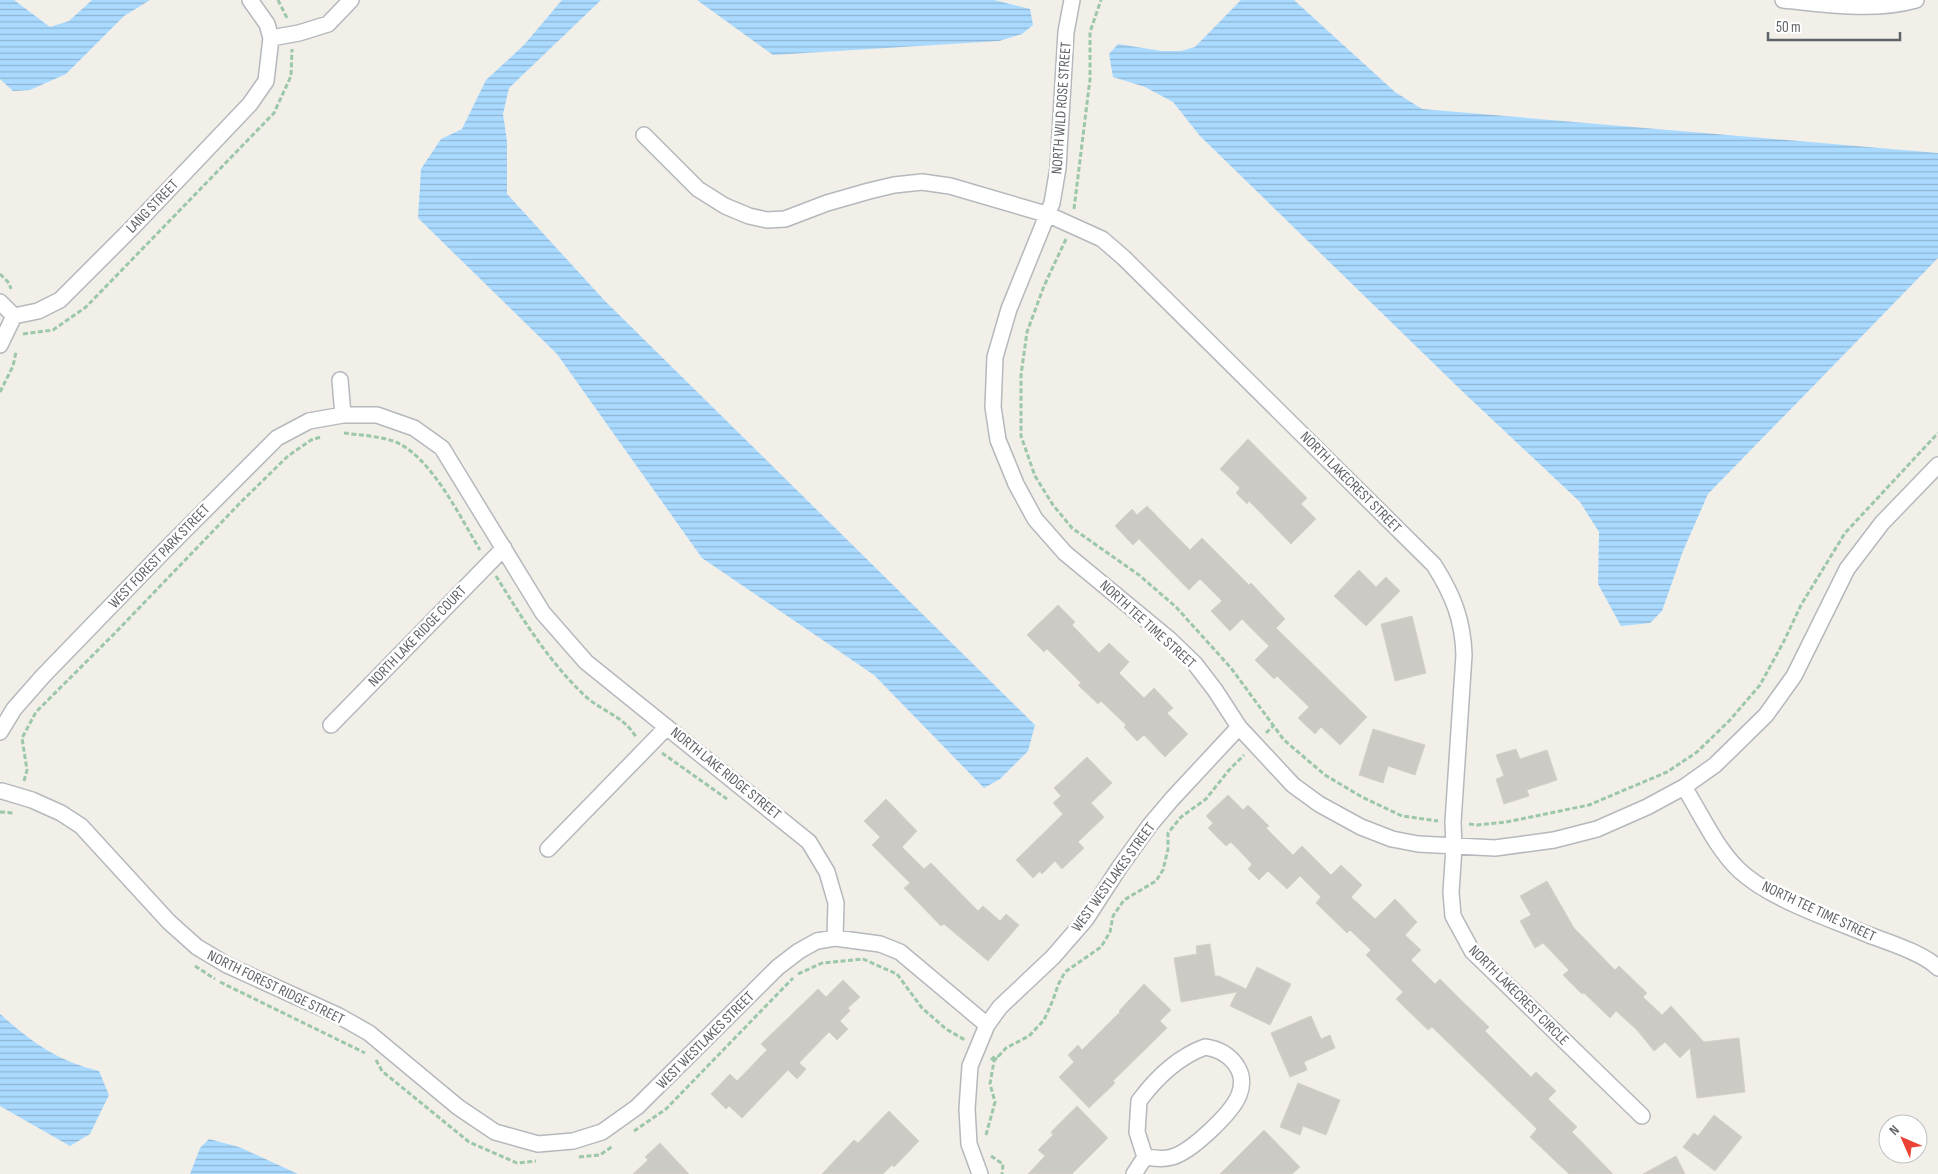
<svg xmlns="http://www.w3.org/2000/svg" width="1938" height="1174" font-family="'Sofia Sans Condensed',sans-serif">
<style>
.water{fill:url(#water-rules)}
.building{fill:#cccac5;stroke:#d6d1c6}
.lines{fill:none;stroke-linecap:round;stroke-linejoin:round}
.minor-casing{stroke:#b5b8bc;stroke-width:18}
.path{stroke:#9cc7a9;stroke-width:3;stroke-dasharray:5 2.5;stroke-linecap:butt}
.minor{stroke:#fff;stroke-width:15}
.labels{text-anchor:middle;stroke-width:5;stroke-linejoin:round;paint-order:stroke}
.street-label{font-size:15px;fill:#5f6368;stroke:#fff}
</style>
<defs>
<pattern id="water-rules" width="6" height="5" patternUnits="userSpaceOnUse" patternTransform="scale(1.25)"><rect width="6" height="5" fill="#aadaff"/><path d="M0 2.5h6" fill="none" stroke="#8eb4d2"/></pattern>
</defs>
<rect width="100%" height="100%" fill="#f1efe8"/>
<path class="water" d="M0,0H14L50,27L69,21L92,0H150L124,16L66,74L30,90L13,91L0,79Z
M562,0H601L509,88L503,114L507,141V194L605,301L1035,725L1028,751L1000,779L984,788L874,675L702,558L557,354L418,218L421,169L441,139L462,129L486,80L524,45Z
M697,0H994L1030,9L1033,25L1022,34L999,41L773,55Z
M1241,0H1294L1395,92L1422,109L1938,153V258L1708,494L1683,551L1662,611L1650,623L1621,626L1598,584L1599,532L1580,502L1462,391L1200,136L1173,102L1145,87L1113,77L1109,54L1118,44L1162,51H1181L1195,47Z
M0,1014C32,1042 57,1061 99,1071L109,1095L90,1134L70,1146L0,1106Z
M209,1139L239,1147L298,1174H190L200,1148Z"/>
<path class="building" d="M1248,439L1307,498L1301,504L1316,519L1291,544L1249,501L1247,504L1236,493L1240,488L1220,469Z
M1147,506L1190,550L1202,538L1249,585L1251,583L1285,619L1276,628L1367,717L1340,745L1321,727L1315,734L1298,718L1309,707L1277,676L1274,679L1255,660L1269,646L1242,619L1230,631L1211,611L1222,601L1200,579L1189,590L1139,539L1133,545L1115,526L1132,509L1137,515Z
M1359,570L1376,587L1386,577L1400,591L1366,626L1334,596Z
M1058,605L1075,622L1072,625L1099,653L1109,643L1129,662L1119,673L1144,698L1154,688L1173,708L1167,713L1188,734L1165,757L1144,735L1137,741L1124,727L1126,725L1101,701L1098,704L1078,685L1081,683L1047,649L1044,652L1027,635Z
M1412,616L1426,673L1395,681L1381,624Z
M1373,729L1425,745L1415,775L1388,766L1383,783L1359,775Z
M1516,749L1520,759L1547,750L1557,780L1527,790L1529,796L1504,804L1496,779L1504,776L1496,755Z
M1087,757L1112,783L1091,803L1104,817L1078,842L1084,848L1062,869L1055,861L1042,874L1040,871L1033,878L1016,860L1063,814L1053,803L1061,796L1054,788Z
M1228,795L1243,810L1248,805L1269,826L1266,828L1293,855L1302,846L1331,875L1341,865L1362,885L1351,897L1375,919L1395,899L1417,922L1405,935L1421,950L1411,960L1435,984L1440,979L1459,998L1489,1027L1485,1031L1531,1077L1536,1072L1556,1091L1548,1099L1577,1127L1572,1132L1613,1174H1569L1530,1137L1537,1129L1432,1027L1428,1030L1396,999L1403,992L1366,955L1371,950L1350,930L1347,933L1316,903L1321,897L1300,876L1287,889L1268,871L1259,880L1248,869L1252,864L1231,842L1226,846L1208,828L1213,823L1206,816Z
M886,799L917,831L902,847L924,869L931,863L978,911L983,906L1000,921L1006,914L1019,925L988,961L944,924L941,926L904,888L910,883L872,845L880,837L864,821Z
M1547,881L1574,928L1615,970L1619,966L1647,993L1643,997L1662,1015L1671,1006L1704,1042L1739,1038L1745,1092L1697,1098L1690,1048L1680,1058L1665,1042L1654,1051L1637,1030L1616,1011L1610,1018L1584,993L1582,994L1563,975L1569,970L1543,943L1535,948L1520,921L1531,915L1520,896Z
M1210,944L1215,976H1219L1246,989L1257,967L1291,984L1270,1025L1230,1006L1237,992L1181,1002L1174,958L1197,954L1196,946Z
M843,980L860,997L848,1008L850,1011L840,1021L848,1029L837,1040L829,1032L799,1063L806,1069L797,1079L788,1070L742,1118L729,1106L726,1109L711,1094L730,1074L737,1081L767,1050L761,1044L818,989L826,997Z
M1144,984L1171,1010L1160,1021L1167,1028L1113,1081L1115,1083L1089,1108L1059,1077L1074,1062L1068,1055L1078,1045L1082,1050L1120,1012L1119,1011Z
M1311,1016L1321,1039L1330,1035L1335,1048L1304,1062L1307,1070L1290,1077L1271,1033Z
M1298,1083L1340,1100L1326,1135L1303,1126L1300,1135L1280,1127Z
M1077,1106L1108,1138L1072,1174H1028L1045,1156L1038,1150L1053,1135L1051,1132Z
M889,1111L919,1141L894,1167L892,1165L883,1174H822L854,1140L858,1143Z
M1714,1115L1742,1137L1715,1171L1683,1147L1694,1133L1698,1136Z
M1264,1130L1300,1167L1292,1174H1220Z
M660,1143L689,1174H633L648,1160L645,1157Z
M1676,1156L1685,1174H1643Z"/>
<g class="lines">
<defs>
<path id="minor" d="M1072,0L1066,32L1058,168L1052,203L1009,309L995,357L993,407L998,440L1016,484L1035,519L1065,553L1169,639L1195,664L1215,690L1239,727L1293,785L1319,804L1361,827L1392,839L1418,844L1495,848L1554,840L1597,829L1647,807L1684,787L1715,765L1766,715L1794,676L1847,569L1882,523L1938,465
M1783,0C1827,4 1872,12 1916,0
M271,38L299,33L328,24L351,0
M644,135L698,189L725,206L749,216L767,220L785,219L827,203L869,191L894,185L922,182L950,186L1049,215L1102,239L1124,258L1434,565C1453,595 1463,620 1464,655L1453,822L1454,847L1451,892L1453,916L1472,951L1642,1116
M0,302L14,316
M0,345L14,316L38,311L60,300L132,228L250,104L266,81L271,38L267,24L250,0
M340,380L343,415
M331,725L504,548
M0,732L14,709L43,676L165,550L277,438L309,421L343,415H377L414,428L442,448L543,613L586,662L809,842L827,872L836,903L835,938
M1684,787C1701,814 1716,848 1739,870C1771,900 1829,918 1869,935C1888,942 1925,954 1938,968
M2,791L32,800L61,813L81,826L169,922L197,947L227,965L339,1016L369,1033L458,1107L495,1132L538,1144L573,1141L602,1132L637,1107L778,967L799,951L817,941L835,938L880,944L900,952L987,1025
M548,849L667,727
M1205,1047C1228,1050 1249,1070 1239,1095C1232,1113 1191,1152 1172,1157C1163,1160 1154,1158 1145,1157L1137,1132L1139,1101C1156,1078 1178,1057 1205,1047Z
M980,1174L969,1144L967,1109L970,1066L987,1025L1000,1007L1053,957L1086,919L1119,868L1150,825L1172,799L1239,727
M1134,1174L1145,1157"/>
</defs>
<use href="#minor" class="minor-casing"/>
<path class="path" d="M278,0L288,20
M1074,209L1090,79V32L1101,0
M1066,239L1044,286L1027,332L1021,375V436L1035,476L1053,505L1072,528L1139,575L1176,607L1231,668L1284,740L1325,775L1362,797L1402,816L1438,821
M0,274L9,283L11,289
M23,334L53,330L86,307L274,113L291,76L292,49
M0,392L13,366L16,352
M344,433C359,435 378,436 393,441C430,454 460,517 480,550
M496,576C522,618 547,659 583,694C600,711 623,715 636,737
M1266,733L1274,725
M662,753L727,799
M24,781L27,770L22,738L36,712L114,634L241,502L288,456L311,440L321,437
M0,812L14,813
M1469,824L1477,825L1506,822L1589,805L1667,772L1697,752L1730,720L1760,685L1784,641L1801,605L1845,533L1938,433
M195,966L215,979
M798,974L822,963L863,959L897,974L922,1008L946,1029L965,1040
M220,982L365,1053
M376,1060L382,1071L469,1142L517,1163L536,1161
M991,1060L995,1056L998,1057
M634,1131L666,1109L793,978
M986,1135L995,1102L990,1084L994,1061L1006,1048L1029,1036L1044,1020L1053,1000L1058,985L1065,972L1101,947L1110,932L1113,916L1124,900L1156,881L1163,870L1168,849V833L1181,817L1206,799L1229,770L1244,755
M991,1156L1003,1164L1002,1174
M579,1157L600,1155L613,1146"/>
<use href="#minor" class="minor"/>
</g>
<g class="labels">
<g class="street-label">
<text transform="translate(1061 108) rotate(-86)" y="5">NORTH WILD ROSE STREET</text>
<text transform="translate(152 206) rotate(-46)" y="5">LANG STREET</text>
<text transform="translate(1351 482) rotate(45)" y="5">NORTH LAKECREST STREET</text>
<text transform="translate(159 556) rotate(-46)" y="5">WEST FOREST PARK STREET</text>
<text transform="translate(1148 624) rotate(42)" y="5">NORTH TEE TIME STREET</text>
<text transform="translate(417 636) rotate(-46)" y="5">NORTH LAKE RIDGE COURT</text>
<text transform="translate(726 773) rotate(39)" y="5">NORTH LAKE RIDGE STREET</text>
<text transform="translate(1113 877) rotate(-54)" y="5">WEST WESTLAKES STREET</text>
<text transform="translate(1819 911) rotate(25)" y="5">NORTH TEE TIME STREET</text>
<text transform="translate(276 987) rotate(26)" y="5">NORTH FOREST RIDGE STREET</text>
<text transform="translate(1519 995) rotate(45)" y="5">NORTH LAKECREST CIRCLE</text>
<text transform="translate(705 1040) rotate(-45)" y="5">WEST WESTLAKES STREET</text>
</g>
</g>
<g transform="translate(1903 1139) rotate(315)"><circle r="24" fill="#ffffff" stroke="#bfc1c3"/>
<path d="M0-4L9 19L0 12L-9 19Z" fill="#ea4335"/>
<text y="-8" font-size="14" font-weight="bold" text-anchor="middle" fill="#5f6368">N</text>
</g>
<path d="M1768 32v8h132v-8" fill="none" stroke="#5f6368" stroke-width="2.5"/>
<text x="1776" y="32" font-size="15" fill="#5f6368" stroke="#ffffff" stroke-width="4" paint-order="stroke">50 m</text>
</svg>
